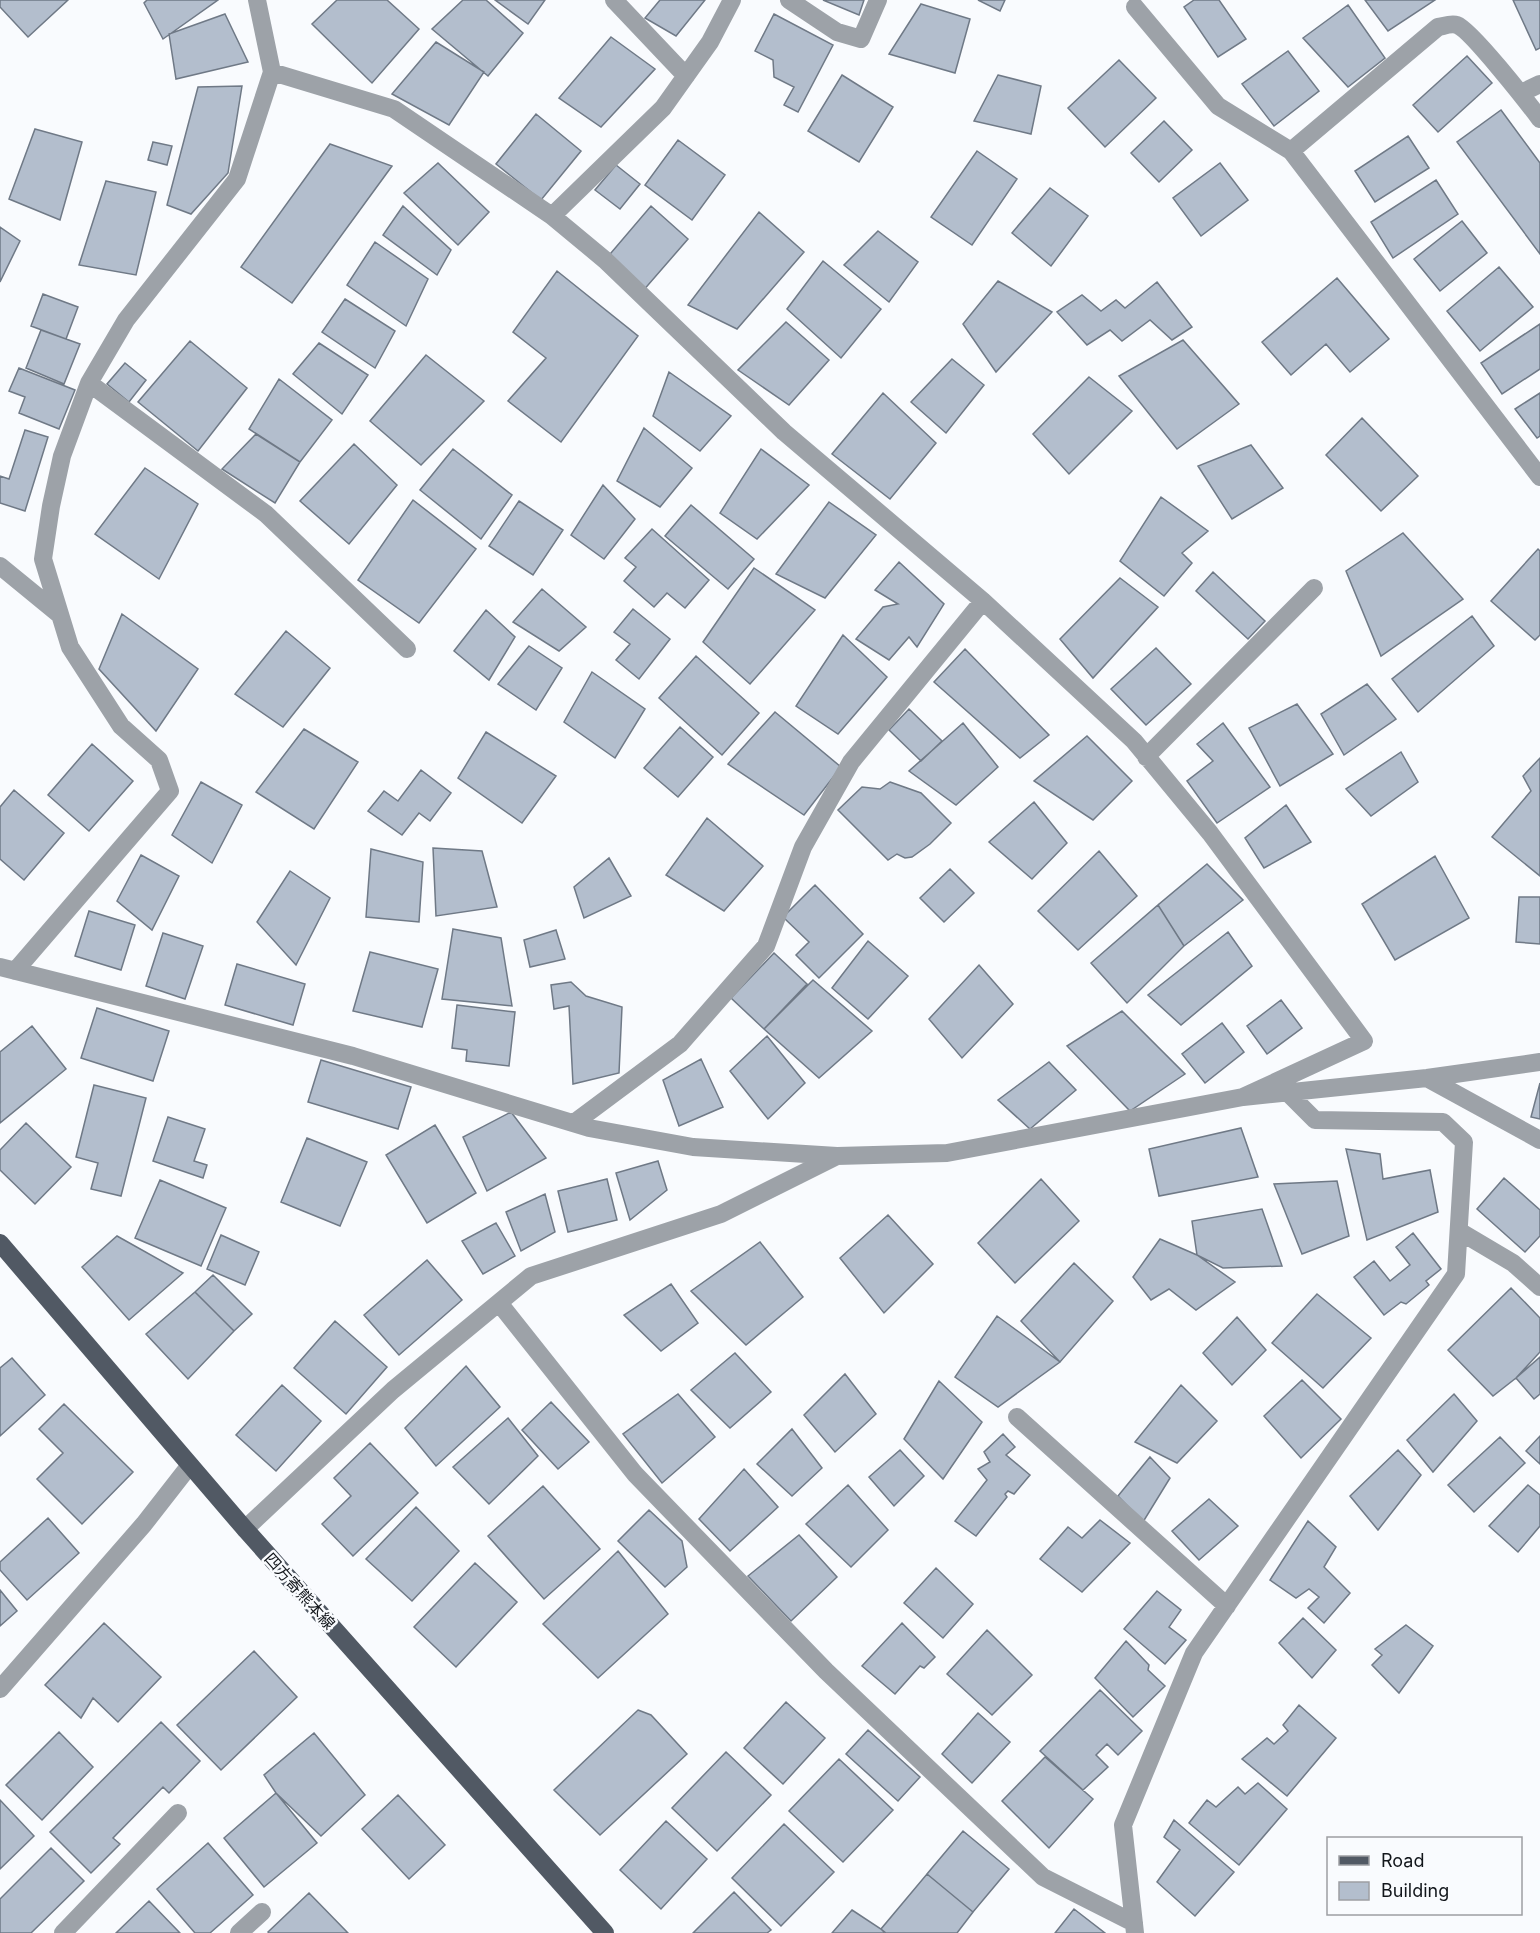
<svg xmlns="http://www.w3.org/2000/svg" width="1540" height="1933" font-family="Inter,'Noto Sans JP',sans-serif">
<style>
.building{fill:#b3becd;stroke:#6f7986;stroke-width:1.5}
.lines{fill:none;stroke-linecap:round;stroke-linejoin:round}
.minor{stroke:#9da2a8;stroke-width:18}
.major{stroke:#515964;stroke-width:18}
.labels{text-anchor:middle;stroke-width:5;stroke-linejoin:round;paint-order:stroke}
.street-label{font-size:16px;fill:#12161b;stroke:#f9fbfe}
</style>
<rect width="100%" height="100%" fill="#f9fbfe"/>
<path class="building" d="M0,0H68L28,37L0,7Z
M147,0H218L163,39L144,3Z
M337,0H387L419,29L372,83L312,24Z
M463,0H486L523,33L488,76L432,29Z
M495,0H545L528,24Z
M660,0H705L676,36L645,18Z
M823,0H864L859,15Z
M978,0H1005L1000,11Z
M1194,0H1219L1246,39L1218,57L1184,7Z
M1365,0H1435L1388,31Z
M1513,0H1540V48L1536,50Z
M921,4L970,19L955,73L889,54Z
M1348,5L1385,58L1348,87L1303,38Z
M225,14L248,62L176,79L169,34Z
M774,14L833,45L798,112L784,105L794,87L774,77L773,60L755,51Z
M611,37L655,69L601,127L559,98Z
M436,42L484,72L449,125L392,94Z
M1288,51L1319,91L1274,126L1242,84Z
M1467,56L1492,83L1438,132L1413,105Z
M1119,60L1156,98L1105,147L1068,108Z
M842,75L893,107L859,162L808,131Z
M998,75L1041,86L1031,134L974,121Z
M242,86L228,173L191,214L167,205L198,87Z
M1501,110L1540,163V254L1457,142Z
M536,114L581,151L541,200L496,164Z
M1164,121L1192,150L1159,182L1131,153Z
M35,129L82,142L60,220L9,199Z
M1408,136L1429,168L1375,202L1355,171Z
M678,140L725,175L692,220L645,185Z
M153,142L172,146L167,165L148,160Z
M330,144L392,166L292,303L241,267Z
M977,151L1017,179L972,245L931,217Z
M438,163L489,212L458,245L404,193Z
M1220,163L1248,200L1201,236L1173,198Z
M616,165L640,184L620,209L595,190Z
M1436,180L1458,214L1393,258L1371,222Z
M106,181L156,192L136,275L79,265Z
M1050,188L1088,216L1051,266L1012,233Z
M403,206L451,250L437,275L383,235Z
M651,206L688,239L642,292L605,260Z
M759,212L804,252L737,329L688,305Z
M1462,221L1487,253L1440,291L1414,259Z
M0,227L20,241L0,282Z
M878,231L918,262L889,302L844,265Z
M375,242L428,279L406,326L347,285Z
M823,261L881,309L841,358L787,309Z
M1499,267L1533,307L1480,351L1447,311Z
M557,271L638,336L561,442L508,401L546,358L513,332Z
M1337,278L1389,339L1350,372L1326,344L1291,375L1262,342Z
M998,281L1052,312L996,372L963,324Z
M1157,282L1192,327L1172,340L1150,320L1122,341L1110,330L1087,345L1057,312L1082,295L1101,311L1116,300L1125,308Z
M43,294L78,307L66,339L31,326Z
M345,299L395,331L375,368L322,332Z
M786,322L829,360L789,405L738,370Z
M1540,324V369L1502,394L1481,363Z
M41,330L80,344L64,384L26,368Z
M1183,340L1239,404L1177,449L1119,376Z
M190,341L247,388L198,451L138,402Z
M319,343L368,375L342,414L293,374Z
M426,355L484,401L421,465L370,421Z
M952,359L984,385L946,433L911,402Z
M125,363L146,380L129,402L107,384Z
M19,368L75,390L59,429L19,413L25,397L9,391Z
M669,372L731,416L700,451L653,416Z
M1089,377L1132,411L1069,474L1033,434Z
M279,379L332,420L300,462L249,429Z
M883,393L936,443L890,499L832,454Z
M1540,393V436L1537,438L1515,409Z
M1362,418L1418,476L1381,511L1326,455Z
M644,428L692,468L660,507L617,481Z
M25,430L48,437L25,511L0,503V476L9,479Z
M256,434L300,462L275,503L222,469Z
M354,444L397,485L349,544L300,501Z
M1251,445L1283,488L1232,519L1198,466Z
M453,449L512,495L481,539L420,490Z
M761,449L809,485L757,539L720,513Z
M145,468L198,504L159,579L95,534Z
M603,485L635,519L604,559L571,535Z
M1161,497L1208,531L1182,553L1192,563L1164,596L1120,561Z
M413,500L476,549L419,623L358,580Z
M519,501L563,530L533,575L489,546Z
M829,502L876,535L825,598L776,574Z
M691,505L754,559L728,589L665,536Z
M652,529L709,580L685,608L667,593L654,607L624,581L636,567L625,558Z
M1403,533L1463,599L1381,656L1346,571Z
M1538,549L1540,551V635L1535,640L1491,601Z
M899,562L944,604L917,647L909,637L889,660L856,639L883,607L898,604L875,590Z
M754,568L815,610L750,684L703,642Z
M1213,572L1265,621L1248,639L1196,591Z
M1120,578L1158,607L1093,678L1060,639Z
M542,589L586,627L559,651L513,622Z
M633,609L670,639L639,679L616,660L630,644L614,632Z
M486,610L515,637L489,680L454,651Z
M122,614L198,669L156,731L99,669Z
M1472,616L1494,646L1418,712L1392,679Z
M286,631L330,668L283,727L235,694Z
M843,635L887,677L838,734L796,706Z
M529,646L562,668L536,710L498,684Z
M1156,648L1191,684L1146,725L1111,689Z
M965,649L1049,735L1020,758L934,682Z
M696,656L759,713L722,755L659,698Z
M592,672L645,709L615,758L564,722Z
M1367,684L1396,719L1344,755L1321,714Z
M1297,704L1333,754L1280,786L1249,728Z
M909,709L942,741L921,761L889,730Z
M775,712L841,767L804,815L728,764Z
M963,723L998,767L956,805L909,771Z
M1223,723L1270,787L1217,823L1187,781L1213,761L1197,744Z
M680,727L713,757L678,797L644,768Z
M304,729L358,762L314,829L256,792Z
M486,732L556,776L522,823L458,778Z
M1087,736L1132,781L1093,820L1034,781Z
M92,744L133,781L89,831L48,795Z
M1401,752L1418,782L1371,816L1346,789Z
M1540,758V876L1492,837L1531,791L1523,776Z
M421,770L451,793L430,821L419,813L402,835L368,811L384,791L398,801Z
M201,782L242,805L212,863L172,835Z
M890,782L921,793L951,823L930,844L912,857L905,858L897,854L888,860L838,810L862,787L880,789Z
M14,790L64,833L24,880L0,859V807Z
M1034,802L1067,843L1032,879L989,842Z
M1286,805L1311,842L1264,868L1245,838Z
M707,818L763,866L724,911L666,875Z
M433,848L482,851L497,907L436,916Z
M371,849L423,862L419,922L366,917Z
M1099,851L1137,896L1078,950L1038,911Z
M141,855L179,876L152,930L117,901Z
M1435,856L1469,918L1395,960L1362,904Z
M609,858L631,896L584,918L574,887Z
M1207,864L1243,900L1184,946L1158,905Z
M950,869L974,893L944,922L920,898Z
M290,871L330,898L296,965L257,922Z
M815,885L863,934L819,978L796,955L809,942L783,917Z
M1519,897H1540V944L1516,942Z
M1158,905L1184,946L1127,1003L1091,963Z
M89,911L135,925L121,970L75,956Z
M453,929L501,938L512,1006L442,999Z
M556,930L565,959L530,967L524,940Z
M1228,932L1252,966L1181,1025L1148,995Z
M163,933L203,946L185,999L146,986Z
M868,941L908,976L868,1019L832,988Z
M370,952L438,969L422,1027L353,1011Z
M774,953L807,984L764,1029L731,998Z
M237,964L305,984L293,1025L225,1005Z
M979,965L1013,1004L962,1058L929,1019Z
M813,980L872,1031L819,1078L764,1029Z
M571,982L586,996L622,1007L619,1073L573,1084L569,1006L554,1009L551,985Z
M1281,1000L1302,1028L1267,1054L1247,1026Z
M457,1005L515,1012L509,1066L466,1061L467,1050L452,1048Z
M97,1008L169,1031L153,1081L81,1058Z
M1122,1011L1185,1074L1130,1111L1067,1046Z
M1222,1023L1244,1052L1205,1083L1182,1054Z
M32,1026L66,1069L0,1123V1052Z
M767,1036L805,1083L768,1119L730,1071Z
M701,1059L723,1107L679,1126L663,1080Z
M321,1060L411,1087L398,1129L308,1102Z
M1049,1062L1076,1090L1030,1129L998,1100Z
M1540,1083V1119L1531,1117Z
M94,1085L146,1098L121,1196L91,1189L98,1163L76,1157Z
M511,1112L546,1158L487,1191L463,1137Z
M168,1117L205,1129L194,1161L207,1165L203,1178L153,1161Z
M26,1123L71,1167L35,1204L0,1170V1150Z
M435,1125L476,1193L427,1223L386,1155Z
M1241,1128L1258,1177L1159,1196L1149,1149Z
M307,1138L367,1162L340,1226L281,1202Z
M1346,1149L1380,1154L1383,1179L1430,1170L1438,1212L1367,1240Z
M658,1161L667,1190L630,1220L616,1173Z
M1504,1178L1540,1210V1236L1525,1252L1477,1209Z
M607,1179L617,1220L568,1232L558,1191Z
M1041,1179L1079,1221L1015,1283L978,1243Z
M160,1180L226,1208L201,1266L135,1238Z
M1337,1181L1349,1236L1302,1254L1274,1184Z
M545,1194L555,1232L521,1251L506,1212Z
M1262,1209L1282,1266L1223,1268L1197,1255L1192,1221Z
M888,1215L933,1264L884,1313L840,1258Z
M496,1223L515,1256L483,1274L462,1241Z
M1413,1233L1441,1269L1426,1281L1429,1285L1406,1304L1401,1302L1384,1315L1354,1277L1374,1261L1390,1281L1410,1265L1396,1247Z
M221,1235L259,1252L245,1285L207,1269Z
M117,1236L183,1273L129,1320L82,1267Z
M1160,1239L1197,1255L1235,1282L1196,1310L1169,1289L1151,1300L1133,1277Z
M760,1242L803,1297L746,1345L691,1291Z
M427,1260L462,1300L399,1355L364,1315Z
M1074,1263L1113,1301L1060,1362L1021,1321Z
M213,1275L252,1314L234,1331L195,1292Z
M671,1284L698,1323L661,1351L624,1315Z
M1511,1288L1540,1318V1352L1516,1378L1493,1396L1448,1350Z
M195,1292L234,1331L188,1379L146,1334Z
M1317,1294L1371,1338L1323,1388L1272,1343Z
M997,1316L1060,1362L998,1407L955,1377Z
M1237,1317L1266,1350L1232,1385L1203,1353Z
M335,1321L387,1367L346,1414L294,1368Z
M735,1353L771,1392L730,1428L691,1390Z
M1540,1357V1394L1534,1399L1516,1378Z
M12,1358L45,1395L0,1436V1368Z
M466,1366L500,1407L436,1466L405,1428Z
M845,1374L876,1414L835,1452L804,1415Z
M1302,1380L1341,1419L1301,1458L1264,1416Z
M939,1381L982,1422L943,1479L904,1439Z
M282,1385L321,1421L276,1471L236,1435Z
M1181,1385L1217,1421L1177,1463L1135,1442Z
M678,1394L715,1437L662,1483L623,1434Z
M1454,1394L1477,1421L1433,1472L1407,1440Z
M551,1402L589,1442L558,1469L522,1430Z
M64,1404L133,1472L82,1524L37,1479L63,1453L39,1429Z
M508,1418L538,1456L489,1504L453,1467Z
M792,1429L822,1468L792,1496L757,1464Z
M1003,1434L1015,1447L1006,1455L1030,1475L1014,1494L1008,1491L1005,1494L1007,1497L976,1536L955,1521L987,1480L978,1469L990,1462L984,1452Z
M1540,1436V1464L1526,1451Z
M1500,1437L1525,1463L1474,1512L1448,1485Z
M370,1443L418,1493L353,1556L322,1524L351,1496L334,1478Z
M900,1450L924,1476L894,1506L869,1477Z
M1398,1450L1421,1475L1378,1530L1350,1496Z
M1150,1457L1170,1478L1143,1522L1118,1496Z
M744,1469L778,1507L730,1551L699,1519Z
M848,1485L888,1530L851,1567L806,1524Z
M1528,1485L1540,1495V1526L1518,1552L1489,1526Z
M543,1486L600,1549L544,1599L488,1536Z
M1209,1499L1238,1526L1199,1560L1172,1531Z
M416,1507L459,1551L412,1601L366,1559Z
M649,1510L682,1541L687,1567L665,1587L618,1541Z
M48,1518L79,1553L27,1600L0,1570V1562Z
M1100,1520L1130,1543L1082,1592L1040,1559L1068,1527L1082,1538Z
M1308,1521L1336,1547L1324,1567L1350,1593L1324,1623L1308,1608L1319,1597L1309,1589L1296,1598L1270,1580Z
M799,1535L837,1577L791,1621L748,1576Z
M618,1551L668,1614L598,1678L543,1624Z
M475,1563L517,1602L456,1667L414,1627Z
M936,1568L973,1604L943,1638L904,1603Z
M0,1590L17,1611L0,1626Z
M1157,1591L1181,1610L1169,1627L1186,1640L1165,1664L1124,1629Z
M1303,1618L1336,1650L1312,1678L1279,1643Z
M104,1623L161,1677L118,1722L93,1698L81,1718L45,1685Z
M902,1623L935,1657L924,1668L920,1666L895,1694L862,1666Z
M1406,1625L1433,1646L1399,1693L1372,1665L1382,1655L1375,1649Z
M987,1630L1032,1675L992,1715L947,1674Z
M1126,1641L1149,1665L1148,1670L1165,1686L1133,1717L1095,1678Z
M254,1651L297,1697L221,1770L177,1725Z
M1100,1690L1142,1731L1118,1755L1107,1744L1096,1755L1108,1767L1083,1790L1040,1751Z
M786,1702L825,1738L783,1784L744,1748Z
M1299,1705L1336,1738L1287,1796L1242,1759L1267,1738L1274,1744L1288,1731L1283,1725Z
M638,1710L651,1715L687,1754L600,1835L554,1790Z
M978,1713L1010,1742L972,1783L942,1754Z
M161,1722L200,1761L169,1793L163,1787L113,1838L120,1844L91,1873L50,1832Z
M868,1730L920,1777L898,1801L846,1754Z
M59,1732L93,1767L42,1820L6,1785Z
M314,1733L365,1795L321,1836L276,1793L264,1775Z
M726,1752L771,1795L717,1851L672,1808Z
M1045,1757L1093,1799L1049,1848L1002,1801Z
M839,1759L893,1810L843,1862L789,1811Z
M1258,1783L1287,1809L1239,1865L1189,1823L1207,1800L1216,1807L1238,1787L1245,1794Z
M276,1793L317,1843L264,1887L224,1838Z
M398,1795L445,1845L409,1879L362,1829Z
M0,1800L34,1836L0,1869Z
M1174,1820L1234,1872L1195,1916L1157,1882L1180,1850L1164,1837Z
M666,1821L707,1859L661,1909L620,1870Z
M784,1824L834,1872L781,1926L732,1878Z
M963,1831L1009,1869L973,1912L927,1874Z
M208,1843L253,1895L210,1933H195L157,1889Z
M51,1848L84,1881L31,1933H0V1899Z
M927,1874L973,1912L957,1933H886L881,1929Z
M734,1892L771,1930L767,1933H693Z
M309,1893L348,1933H269L268,1932Z
M149,1901L180,1933H116Z
M1074,1909L1105,1933H1055Z
M852,1910L881,1929L885,1933H832Z"/>
<g class="lines">
<path class="minor" d="M614,0L686,76
M789,0L837,32L861,39L878,0
M1135,7L1218,106L1291,151L1540,477
M272,72L394,109L552,216L605,260L784,432L983,601L1134,741L1210,833L1364,1041L1243,1097
M1521,93L1540,84
M1291,151L1438,27C1444,26 1451,23 1457,25C1471,30 1528,103 1540,119
M552,216L663,108L710,42L732,0
M89,383L266,514L407,649
M0,566L60,615
M1146,757L1314,588
M0,967L353,1056L589,1128L693,1147L837,1156L947,1153L1243,1097L1427,1078L1540,1062
M15,971L170,791L159,760L121,726L70,647L43,559L51,506L62,456L89,383L126,320L237,179L272,72L257,0
M1427,1078L1540,1140
M574,1123L680,1044L766,946L803,847L851,762L983,601
M1459,1231L1513,1263L1540,1287
M499,1303L635,1474L826,1671L1043,1877L1134,1923
M1017,1417L1227,1606
M245,1529L393,1390L531,1276L721,1214L835,1157
M0,1689L144,1524L190,1465
M63,1933L178,1813
M239,1933L262,1912
M1135,1933L1123,1825L1194,1653L1456,1274L1464,1142L1443,1122L1315,1120L1287,1092"/>
<path class="major" d="M0,1243L245,1529L605,1933"/>
</g>
<g class="labels">
<g class="street-label">
<text transform="translate(300 1591) rotate(48)" y="6">四方寄熊本線</text>
</g>
</g>
<rect x="1327" y="1837" width="195" height="78" fill="#f9fbfe" stroke="#9d9fa3" stroke-width="1.5"/>
<rect x="1339" y="1856" width="30" height="9" fill="#515964" stroke="#9d9fa3" stroke-width="1.5"/>
<text x="1381" y="1867" font-size="18" fill="#12161b">Road</text>
<rect x="1339" y="1882" width="30" height="18" fill="#b3becd" stroke="#9d9fa3" stroke-width="1.5"/>
<text x="1381" y="1897" font-size="18" fill="#12161b">Building</text>
</svg>
